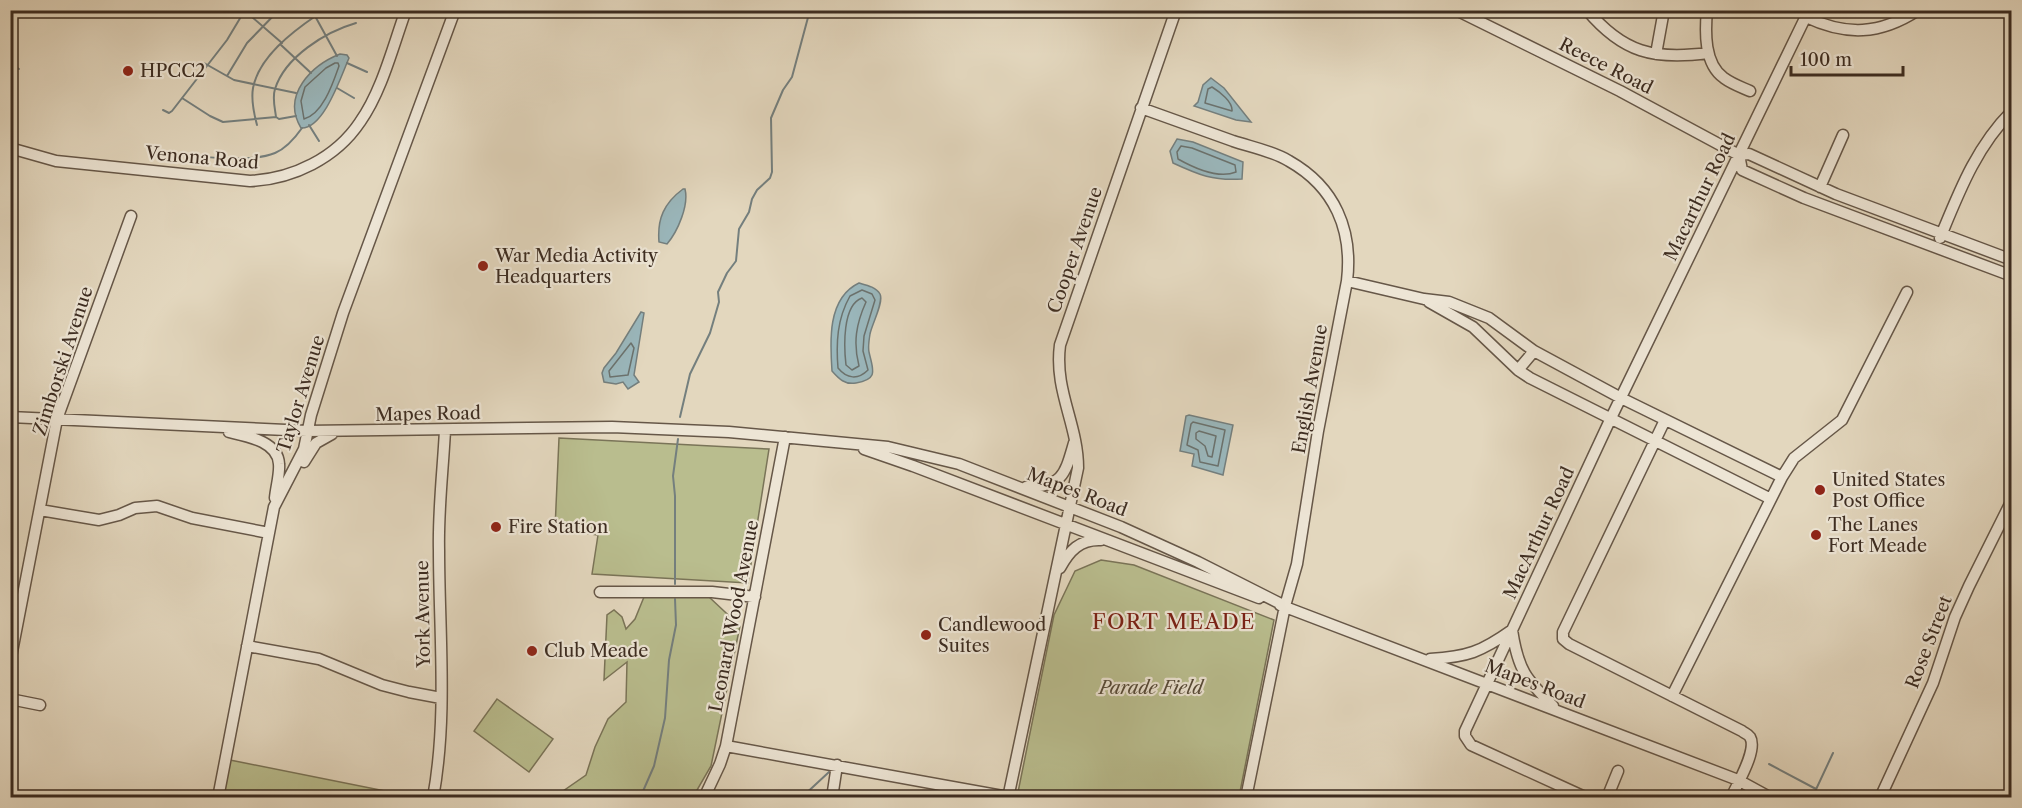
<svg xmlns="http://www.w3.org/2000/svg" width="2022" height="808" font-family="'Libre Caslon Text',serif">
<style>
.green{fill:#b9bd8e;stroke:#7a7458;stroke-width:1.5}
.water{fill:#9ab7bc;stroke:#747f7e;stroke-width:1.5}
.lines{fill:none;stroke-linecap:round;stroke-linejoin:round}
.shore{stroke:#6b726e;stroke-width:1.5}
.stream{stroke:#747f7e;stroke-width:2}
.minor-casing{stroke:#665748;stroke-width:13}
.minor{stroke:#ede5d5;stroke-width:10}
.poi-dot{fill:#8f2418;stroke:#ede5d5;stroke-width:2}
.labels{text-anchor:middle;stroke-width:4.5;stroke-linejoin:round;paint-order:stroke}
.street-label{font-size:18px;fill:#3c2c21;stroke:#ede5d5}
.poi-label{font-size:18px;fill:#3c2c21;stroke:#ede5d5;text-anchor:start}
.park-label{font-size:18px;font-style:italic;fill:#554937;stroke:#ede5d5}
.quarter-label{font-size:21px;letter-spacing:1.5px;fill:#7a1f14;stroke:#ede5d5}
</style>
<rect width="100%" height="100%" fill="#e3d7be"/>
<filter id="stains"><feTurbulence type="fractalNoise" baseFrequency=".00333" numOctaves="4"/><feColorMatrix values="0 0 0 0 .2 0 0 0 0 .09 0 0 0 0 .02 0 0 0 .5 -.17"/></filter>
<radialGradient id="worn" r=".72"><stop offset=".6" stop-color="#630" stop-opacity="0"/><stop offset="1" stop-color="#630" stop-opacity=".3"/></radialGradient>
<path class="green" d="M559,438L769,449L748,583L592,574L598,535L555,529Z
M1101,560L1134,565L1274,620L1239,797H1017L1054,615L1075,571Z
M644,597H709L740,626L711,766L693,797L553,798L586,775L595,747L608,719L626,702L627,662L604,680L607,615L614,610L622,617L626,629L635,619Z
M497,699L553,739L529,772L474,731Z
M230,760L415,797L223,798Z"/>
<path class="water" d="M340,54L347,55L349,58C341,76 324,129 301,128C281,95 312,65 340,54Z
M1211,78L1224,88L1251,122L1236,120L1194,106L1198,102L1203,85Z
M1177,139L1193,142L1243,162L1242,179C1213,181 1199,175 1173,163L1170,151Z
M683,189H685C689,205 678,231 667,244L659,242C657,219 664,203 683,189Z
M859,283C866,285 876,287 880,294C884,302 872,324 870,334C869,340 868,347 869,352C873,370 879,379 856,383C845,385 839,379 832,371C830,342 827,298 859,283Z
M641,312L644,313L634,375L639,382L628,389L623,382L616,384L604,382L602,373L604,368L616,353Z
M1189,415L1233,425L1223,475L1192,466L1194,454L1180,451L1186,416Z"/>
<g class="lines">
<path class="shore" d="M335,63H338L339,66C333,83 323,114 304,119L301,101L305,87L326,68Z
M1212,87C1220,92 1233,102 1232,111L1205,103L1208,89Z
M1181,146L1192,148L1235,165L1236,172C1219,179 1194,168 1178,159L1177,152Z
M862,290L872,294L875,300L864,336L863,351L868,370C858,380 847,379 838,368C836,343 837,319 850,296Z
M862,298L866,302C856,324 853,343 859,366L852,370L846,365C844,348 842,305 862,298Z
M631,343L634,348L628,375L610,377L609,371Z
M1193,422L1225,430L1218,466L1200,462L1198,450L1187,445L1191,424Z
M1199,431L1216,436L1212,457L1208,456L1205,446L1196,439V433Z"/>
<path class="stream" d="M313,10L317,15L325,10
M245,11L282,43
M315,16L337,56
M281,45L311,73
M10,63L19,69
M204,63L234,80L296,93
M347,63L367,72
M227,76L247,43L279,10
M337,88L354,98
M182,98L210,116L223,122L276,117
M163,110L169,113L172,111L227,40L245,10
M296,116L279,119L276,117C275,108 272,98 275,89C285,57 325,32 356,23
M257,125C254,114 251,100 253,88C259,57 292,32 317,15
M309,125L319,141
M150,151C183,154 246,165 275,153C287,148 295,138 302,128
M680,417L690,374L710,333L719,302L718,292L727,273L736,261L739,229L749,212L752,199L757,190L770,178L772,172L771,118L783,90L792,77L810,10
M675,584V496L673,476L678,439
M1769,764L1816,789
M640,798L654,766L665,718L669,660L676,625L675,599
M801,798L829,772
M1812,798L1833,753"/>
<defs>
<path id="minor" d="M1456,10L1620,91L1739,155L1749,154L1836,194L2012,260
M1587,10C1623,53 1654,60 1708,53
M1707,10C1705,32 1704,64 1724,78C1732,84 1741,87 1750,91
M1806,17C1846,36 1880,35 1918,10
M1656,54L1664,10
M1141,108C1171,119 1202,130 1233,141C1251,147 1273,151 1289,161C1335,187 1353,230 1347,281L1318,431L1297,564L1285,606L1246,798
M10,148L56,161L250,181C293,179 336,158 360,122C382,91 393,46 406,10
M1739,155L1742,170L1804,198L2012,276
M1820,187L1843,135
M1940,238C1959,192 1976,147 2012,111
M1347,281L1424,299L1449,302L1489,318L1534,351L1621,398L1782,477
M1429,302L1473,327L1518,370L1530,378L1771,499
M1518,370L1534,351
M10,417L307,431L612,427L729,432L888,447L959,464L1121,527L1198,562L1285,606
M1665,420L1563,632V639L1569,644L1742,731C1744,733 1748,734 1750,737C1758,750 1737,784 1731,798
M229,432C246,436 278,441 279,464C280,474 276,487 275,498
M864,449L913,466L1259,598
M304,462L316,443L332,434
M1026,487C1063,487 1065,474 1074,443
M40,510L99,520L119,515L135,508L157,506L192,518L269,533
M1060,568C1069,551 1080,539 1101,540
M600,592H712L755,597
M1280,605L1738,780L1771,798
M1512,630C1518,670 1526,679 1553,706
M247,646L319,659L382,685L409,692L441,698
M1430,659C1467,657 1481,652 1512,630
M10,662L57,419L131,216
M1672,696L1782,477L1794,458L1842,420L1907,292
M10,699L40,705
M726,746L1008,797
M218,798L274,507L304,449L311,415L343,313L455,10
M433,798C448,716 439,632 439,550C438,510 443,470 445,430
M704,798L720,764L726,746L785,437
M832,798L837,765
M1008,798L1078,468C1078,424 1054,391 1060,345L1176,10
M1587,798L1471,745L1465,736V731L1610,420L1809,10
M1607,798L1618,771
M1880,798L1933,683L1955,617L1969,586L2012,500"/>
</defs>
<use href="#minor" class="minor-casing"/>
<use href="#minor" class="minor"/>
</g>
<g class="poi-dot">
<circle cx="128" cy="71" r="6"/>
<circle cx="483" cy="266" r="6"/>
<circle cx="1820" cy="490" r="6"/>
<circle cx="496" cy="527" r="6"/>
<circle cx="1816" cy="535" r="6"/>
<circle cx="926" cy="635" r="6"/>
<circle cx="532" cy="651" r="6"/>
</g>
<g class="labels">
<g class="street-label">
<text transform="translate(1606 66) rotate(27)" y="6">Reece Road</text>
<text transform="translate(202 158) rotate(5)" y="6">Venona Road</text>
<text transform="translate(1700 197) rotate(-64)" y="6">Macarthur Road</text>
<text transform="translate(1075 250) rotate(-71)" y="6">Cooper Avenue</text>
<text transform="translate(63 361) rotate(-72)" y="6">Zimborski Avenue</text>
<text transform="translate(1310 389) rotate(-80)" y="6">English Avenue</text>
<text transform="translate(301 394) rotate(-73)" y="6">Taylor Avenue</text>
<text transform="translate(428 414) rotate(-1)" y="6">Mapes Road</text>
<text transform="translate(1077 492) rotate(21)" y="6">Mapes Road</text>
<text transform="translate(1539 533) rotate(-65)" y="6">MacArthur Road</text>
<text transform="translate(423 614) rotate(-91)" y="6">York Avenue</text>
<text transform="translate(734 616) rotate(-79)" y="6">Leonard Wood Avenue</text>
<text transform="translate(1929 642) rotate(-69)" y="6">Rose Street</text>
<text transform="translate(1535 684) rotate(21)" y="6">Mapes Road</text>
</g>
<g class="poi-label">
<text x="140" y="77">HPCC2</text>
<text x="495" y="262">War Media Activity<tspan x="495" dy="21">Headquarters</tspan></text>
<text x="1832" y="486">United States<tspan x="1832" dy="21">Post Office</tspan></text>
<text x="1828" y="531">The Lanes<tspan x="1828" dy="21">Fort Meade</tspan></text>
<text x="508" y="533">Fire Station</text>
<text x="938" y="631">Candlewood<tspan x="938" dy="21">Suites</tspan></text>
<text x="544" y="657">Club Meade</text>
</g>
<g class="park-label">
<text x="1151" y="694">Parade Field</text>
</g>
<g class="quarter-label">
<text x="1174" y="629">FORT MEADE</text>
</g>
</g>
<rect width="2022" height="808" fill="none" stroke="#e3d7be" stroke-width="36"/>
<rect x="12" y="12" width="1998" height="784" fill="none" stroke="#3c2c21" stroke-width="3"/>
<rect x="18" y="18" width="1986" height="772" fill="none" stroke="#3c2c21" stroke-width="1.5"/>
<path d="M1791 66v9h112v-9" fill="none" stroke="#3c2c21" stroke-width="3"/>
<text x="1800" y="66" font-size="18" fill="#3c2c21" stroke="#ede5d5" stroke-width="4.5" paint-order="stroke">100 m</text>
<rect width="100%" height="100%" filter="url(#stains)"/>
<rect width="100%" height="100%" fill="url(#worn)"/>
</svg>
